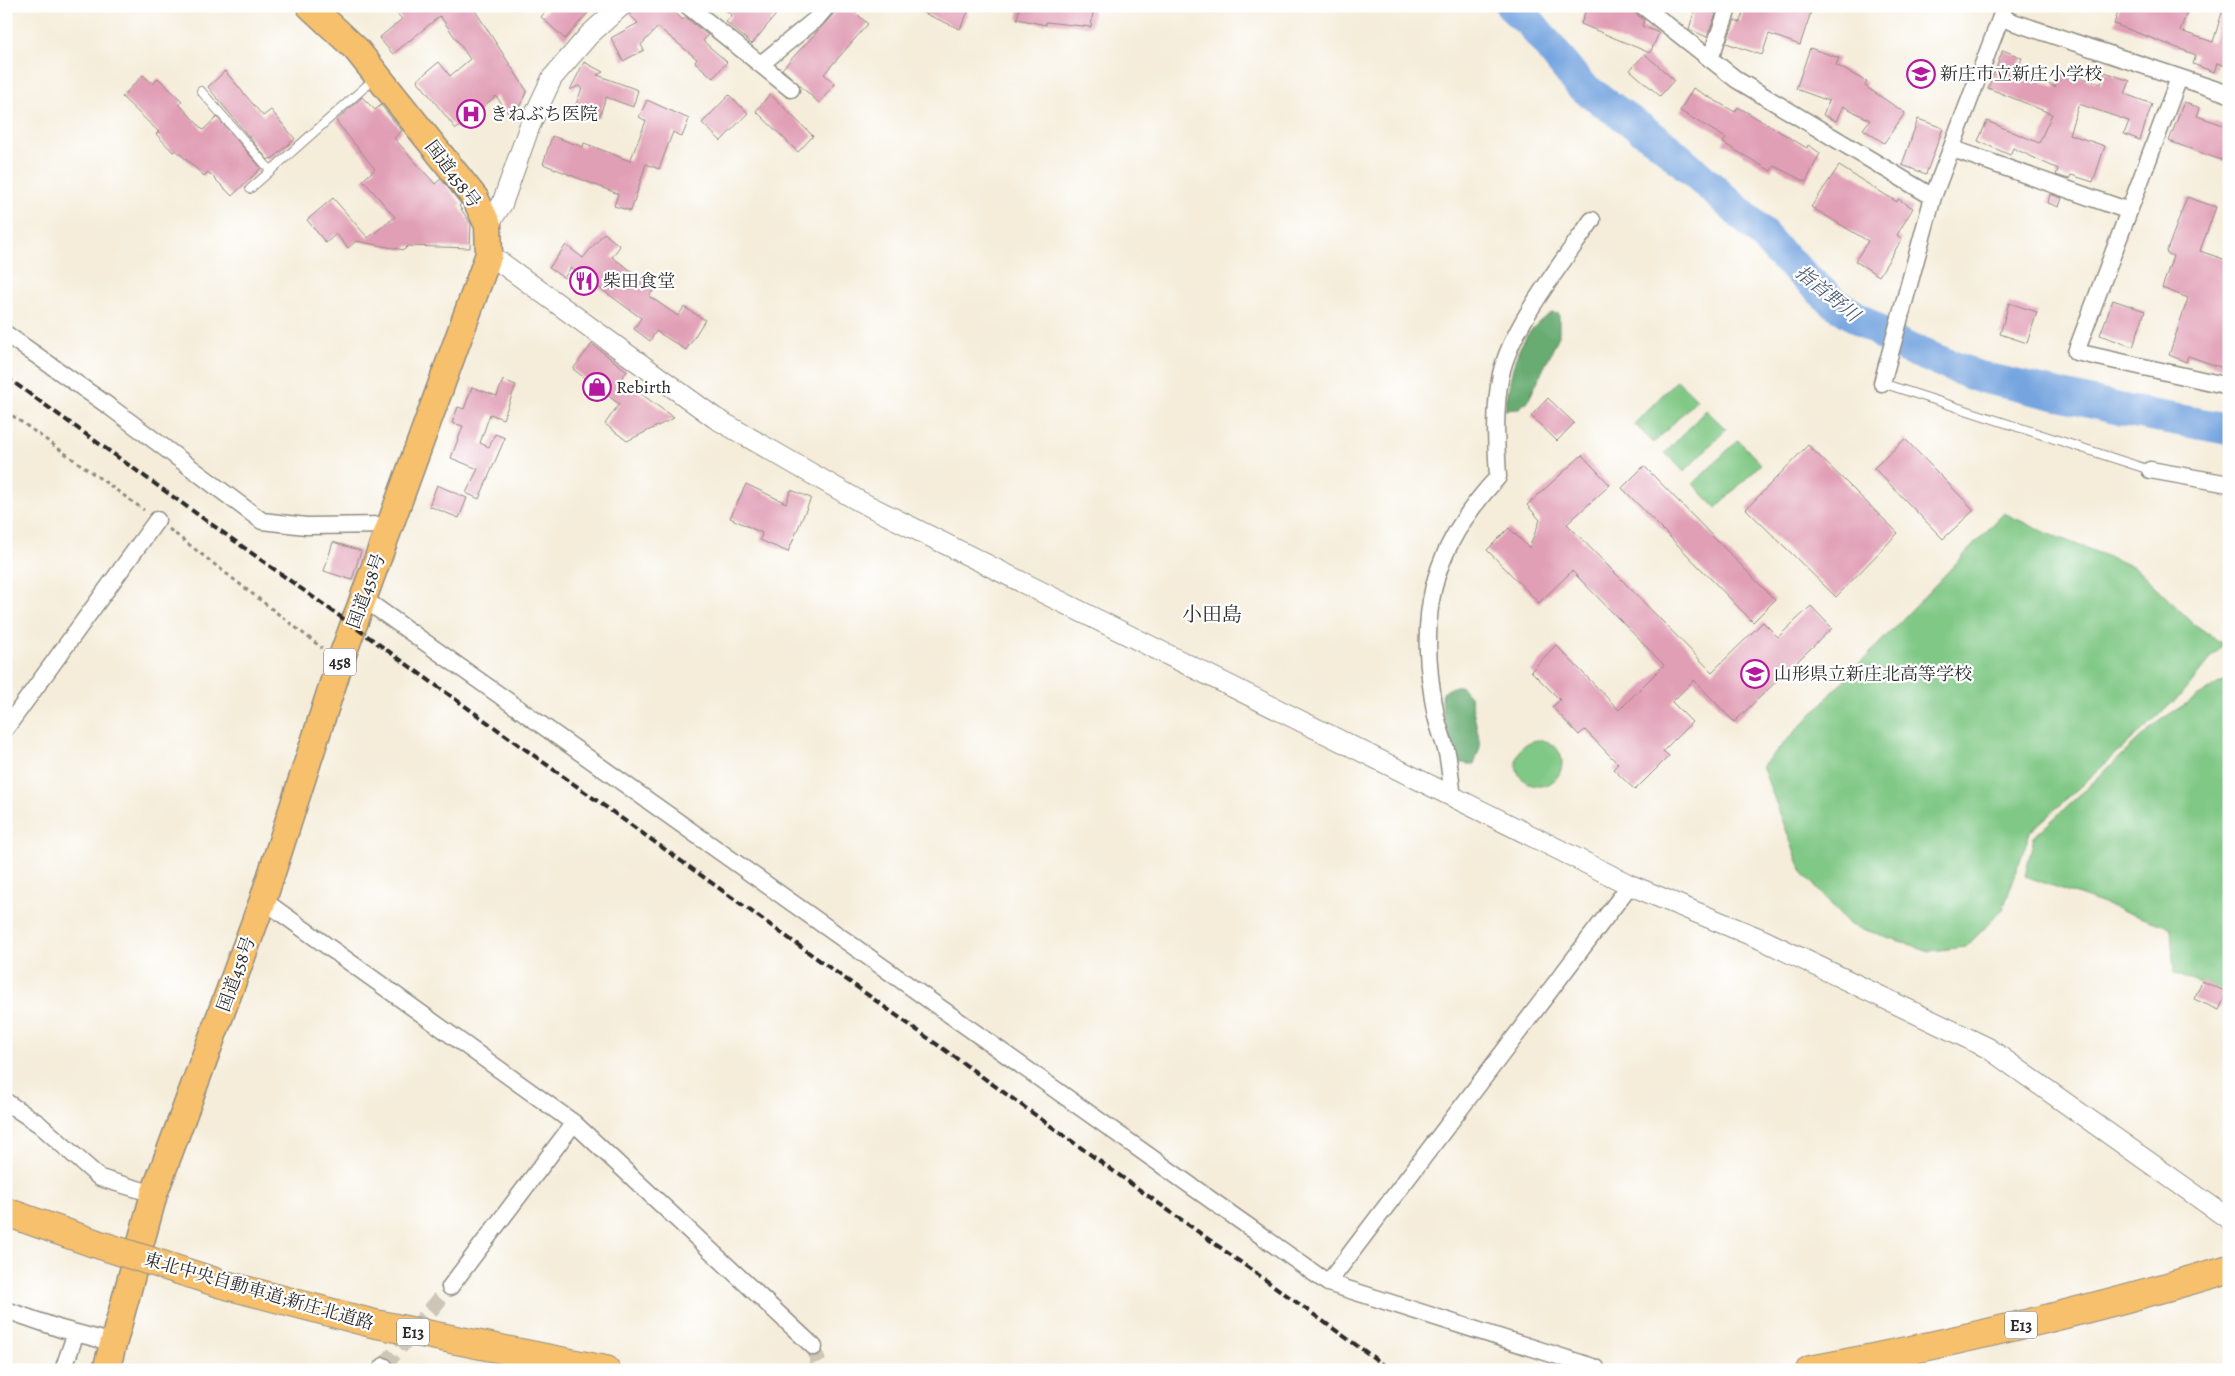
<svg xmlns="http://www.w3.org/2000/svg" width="2235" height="1376" font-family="Alegreya,'Noto Serif JP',serif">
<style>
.green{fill:#80c885;stroke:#567a58}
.forest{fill:#68ac72;stroke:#4a6c4e}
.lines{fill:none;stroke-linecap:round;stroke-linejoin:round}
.river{stroke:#75a4df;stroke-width:32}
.building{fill:#e19fb6}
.minor-tunnel{stroke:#cdc6b7;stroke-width:16;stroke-dasharray:16 8;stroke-linecap:butt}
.service-casing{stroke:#908c82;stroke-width:10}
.minor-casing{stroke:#908c82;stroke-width:19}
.tertiary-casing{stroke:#908c82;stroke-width:22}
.trunk-casing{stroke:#908c82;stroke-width:29}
.motorway-casing{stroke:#908c82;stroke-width:30}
.path{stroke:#908c82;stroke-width:3;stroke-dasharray:4 4;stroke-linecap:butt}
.service{stroke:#fff;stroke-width:8}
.minor{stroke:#fff;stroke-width:16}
.tertiary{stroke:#fff;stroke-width:20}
.trunk{stroke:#f7c06c;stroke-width:26}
.motorway{stroke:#f7c06c;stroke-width:28}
.rail{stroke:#2b2b2b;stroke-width:4;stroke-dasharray:8 4;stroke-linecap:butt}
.motorway-bridge-casing{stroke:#908c82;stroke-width:30;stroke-linecap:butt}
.motorway-bridge{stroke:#f7c06c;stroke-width:28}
.labels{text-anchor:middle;stroke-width:4.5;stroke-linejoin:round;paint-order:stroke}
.shield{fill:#fff;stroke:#6b6b6b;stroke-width:1}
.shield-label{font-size:16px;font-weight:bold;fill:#2b2b2b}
.poi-label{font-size:18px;fill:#2b2b2b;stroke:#fff;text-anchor:start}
.street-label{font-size:18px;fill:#2b2b2b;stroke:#fff}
.water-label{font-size:19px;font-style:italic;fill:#495b73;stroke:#fff}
.quarter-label{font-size:20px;fill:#2b2b2b;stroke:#fff}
</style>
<rect width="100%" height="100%" fill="#fff"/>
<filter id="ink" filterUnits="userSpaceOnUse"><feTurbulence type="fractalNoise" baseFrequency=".02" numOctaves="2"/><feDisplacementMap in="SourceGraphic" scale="10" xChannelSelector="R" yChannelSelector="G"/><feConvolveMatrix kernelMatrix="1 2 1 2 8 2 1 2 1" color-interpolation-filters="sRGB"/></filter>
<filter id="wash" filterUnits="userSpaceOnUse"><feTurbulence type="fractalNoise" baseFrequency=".0096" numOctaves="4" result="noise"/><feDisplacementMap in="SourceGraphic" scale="20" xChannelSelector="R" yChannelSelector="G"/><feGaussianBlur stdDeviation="1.12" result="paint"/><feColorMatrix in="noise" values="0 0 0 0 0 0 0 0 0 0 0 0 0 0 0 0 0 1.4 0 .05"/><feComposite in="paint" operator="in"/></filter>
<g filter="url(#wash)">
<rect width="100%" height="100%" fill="#f5edda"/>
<path class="green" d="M1677,380L1697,399L1654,443L1634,424Z
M1706,410L1726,429L1684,472L1665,453Z
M1738,440L1761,464L1716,508L1693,484Z
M2004,513L2044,532L2135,567L2194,624L2223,644L2182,694L2030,832L2003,909L1966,947L1930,951L1850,925L1802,872L1762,766Z
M2229,677V997L2174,973L2171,928L2025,876L2034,837L2160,720Z
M1516 763a23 23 0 1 1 46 0a23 23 0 1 1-46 0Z"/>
<path class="forest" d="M1551,313L1559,314V336L1529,399L1518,409L1505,410C1512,370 1514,337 1551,313Z
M1452,687H1462L1470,696L1478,733L1480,747L1474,765L1457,762C1452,741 1438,714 1443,693Z"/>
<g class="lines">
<path class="river" d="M1511,6L1532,25L1580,85L1664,145L1759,230L1778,252L1833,302L1900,345L1976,376L2128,411L2229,429"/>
</g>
<g id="blocks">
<path class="building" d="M390,6H472L527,91L513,120L496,96L456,129L417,80L439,62L450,76L470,59L440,16L393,54L379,38L402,19Z
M550,6H594L565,39L541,17Z
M635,6H668L683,20L685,17L708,35L703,41L727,62L713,78L695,62L697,59L658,27L641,45L644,50L623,61L611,38L638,23L629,14Z
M720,6H783L752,44L726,22L732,15Z
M841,6H848L868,24L824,74L835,84L819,103L782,69Z
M908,6H955L968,12L960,29Z
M1020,6H1094L1091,27L1046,22V25L1017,19Z
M1587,6H1633L1636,14L1644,20L1642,26L1659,33L1650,53L1581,24Z
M1696,6H1712L1710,12L1716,14L1707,37L1689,29Z
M1745,6H1813L1800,45L1769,34L1762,55L1726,43L1735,20L1740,22Z
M2120,6H2189L2180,31L2213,42L2224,6H2229V67L2217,63L2214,72L2193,64L2196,55L2114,24Z
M1810,48L1839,58L1836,65L1867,82L1865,86L1905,113L1884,143L1863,129L1870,120L1843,106L1836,121L1823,115L1829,101L1796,89Z
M2003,50L2022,58L2017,71L2055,87L2061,71L2101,84L2105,72L2130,81L2125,94L2152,104L2140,140L2124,134L2129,121L2079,104L2069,134L2105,146L2093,182L2071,175L2069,179L2056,175L2058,169L2013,148L2010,155L1978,141L1987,121L2039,143L2052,114L1988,88Z
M1645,54L1674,80L1660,96L1630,70Z
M584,62L603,72L597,75L638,90L633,107L606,97L599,118L574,110L582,88L578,86L570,90Z
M225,71L263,116L271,110L295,139L272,159L270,158L268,160L208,87Z
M143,75L153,84L158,78L182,101L179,104L203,130L217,117L261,168L232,196L208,172L204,176L176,150L173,152L156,134L159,132L122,97Z
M1693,88L1735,112L1738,107L1807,148L1808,145L1820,153L1806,182L1774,166L1771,171L1723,143L1726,138L1680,111Z
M770,94L813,136L798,152L756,111Z
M729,95L748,113L721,141L702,123Z
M362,97L375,110L381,105L402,131L394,138L435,184L441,179L461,204L459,206L471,224L470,248L408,246L404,250L356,241L348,248L336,234L326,243L307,220L333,198L368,238L395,217L363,180L375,169L336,121Z
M647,100L689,119L682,137L673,132L659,169L646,164L631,211L614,206L618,194L543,164L552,136L583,147L584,143L630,161L646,121L639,117Z
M2184,102L2200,108L2197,116L2229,127V163L2169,141Z
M1918,119L1943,128L1926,174L1902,165Z
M1839,166L1897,202L1898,199L1913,208L1897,235L1902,239L1879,276L1855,261L1868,241L1811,207Z
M2050,194L2062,198L2059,207L2048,203Z
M2187,197L2216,207L2200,251L2229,261V370L2188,356L2186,362L2169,355L2188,298L2162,288L2173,256L2166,253Z
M604,233L620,246L612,257L655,288L649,296L678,316L684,307L705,320L686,350L656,331L650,341L634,329L641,318L597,286L596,288L571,267L564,278L549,268L566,245L583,258Z
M2113,300L2145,311L2133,347L2100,335Z
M2009,303L2037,312L2027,343L2000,334Z
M592,344L627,371L621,379L674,418L627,441L605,424L619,404L573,369Z
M503,380L516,385L503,419L490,414L480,443L489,447L495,434L505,438L479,499L466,493L478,469L451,458L463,426L452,423L458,407L464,409L472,387L497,396Z
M1548,398L1574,423L1557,441L1531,416Z
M1905,439L1974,510L1943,539L1874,468Z
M1808,445L1898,533L1836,597L1746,509Z
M1582,455L1610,485L1567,524L1712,672L1763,622L1778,637L1811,606L1832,628L1734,722L1694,680L1672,702L1692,722L1663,751L1669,756L1635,790L1613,769L1618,764L1585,730L1579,735L1552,707L1560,700L1531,671L1556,645L1619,710L1664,665L1572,571L1539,603L1487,550L1509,528L1529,548L1540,520L1527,505Z
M1644,466L1775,600L1753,622L1622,488Z
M746,484L786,503L791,490L811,498L788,552L760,540L762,533L730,518Z
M437,485L467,498L459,518L429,506Z
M333,542L361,551L352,580L324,571Z
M2202,981L2227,992L2219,1010L2194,999Z"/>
</g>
</g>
<g filter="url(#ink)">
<use href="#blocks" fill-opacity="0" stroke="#908c82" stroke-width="1"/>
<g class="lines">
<path class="minor-tunnel" d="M814,1347L820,1370
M384,1366L450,1287"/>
<defs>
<path id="service" d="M201,91L271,171
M250,189L374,79
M1882,383L2150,470"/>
<path id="minor" d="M688,6L791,89
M1643,6L1737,80L1933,197
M2001,18L2229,94
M1710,59L1729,6
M761,64L816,19L827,6
M2179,78L2076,352L2229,386
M1953,149L2129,211
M6,334L110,407L262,521L306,526L391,525
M1882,383L1933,197L2005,6
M2150,470L2229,484
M364,599L1328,1283L1596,1368V1370
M6,728L157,520
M1453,798C1451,783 1450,768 1447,753C1444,741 1439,729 1436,716C1417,617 1428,552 1498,477C1496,443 1494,408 1501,374C1512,325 1563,262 1592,220
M263,900L574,1123L814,1347
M6,1102L39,1124L100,1178L154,1194
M1328,1283L1630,885
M450,1287L574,1123
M6,1310L61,1329L114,1343
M63,1370L76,1333
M381,1370L384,1366"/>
<path id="tertiary" d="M488,225L502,204L530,125L552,78L589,35L621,6
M489,254L715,418L859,501L1630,885L1763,940L1988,1048L2229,1219"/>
<path id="trunk" d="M106,1370L154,1194L263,900L340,662L489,254L488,225L475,198L356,49L310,6"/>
<path id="motorway" d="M6,1212L94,1243
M222,1284L371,1323L606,1370
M1810,1370C1951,1344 2091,1310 2229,1269"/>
</defs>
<use href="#service" class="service-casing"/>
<use href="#minor" class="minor-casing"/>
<use href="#tertiary" class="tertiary-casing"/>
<use href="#trunk" class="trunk-casing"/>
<use href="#motorway" class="motorway-casing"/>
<path class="path" d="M6,411L144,510
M169,529L322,648"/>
<use href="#service" class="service"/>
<use href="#minor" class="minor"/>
<use href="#tertiary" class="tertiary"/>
<use href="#trunk" class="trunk"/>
<use href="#motorway" class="motorway"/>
<path class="rail" d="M6,377L1391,1370"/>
<defs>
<path id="motorway-bridge" d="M94,1243L222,1284"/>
</defs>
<use href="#motorway-bridge" class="motorway-bridge-casing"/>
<use href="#motorway-bridge" class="motorway-bridge"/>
</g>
</g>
<defs>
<symbol id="school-ring" viewBox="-11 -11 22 22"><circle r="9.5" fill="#fff" stroke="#b5179e" stroke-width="1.5"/><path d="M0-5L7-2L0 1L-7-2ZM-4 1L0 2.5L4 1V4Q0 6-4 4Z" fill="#b5179e"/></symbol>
<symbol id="hospital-ring" viewBox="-11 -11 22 22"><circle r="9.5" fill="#fff" stroke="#b5179e" stroke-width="1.5"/><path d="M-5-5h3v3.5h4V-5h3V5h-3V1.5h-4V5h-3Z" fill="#b5179e"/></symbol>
<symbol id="restaurant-ring" viewBox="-11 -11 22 22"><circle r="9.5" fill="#fff" stroke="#b5179e" stroke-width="1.5"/><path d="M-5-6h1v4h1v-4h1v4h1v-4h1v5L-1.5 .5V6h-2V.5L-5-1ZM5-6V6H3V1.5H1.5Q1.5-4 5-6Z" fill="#b5179e"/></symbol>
<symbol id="shop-ring" viewBox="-11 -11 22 22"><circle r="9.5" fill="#fff" stroke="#b5179e" stroke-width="1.5"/><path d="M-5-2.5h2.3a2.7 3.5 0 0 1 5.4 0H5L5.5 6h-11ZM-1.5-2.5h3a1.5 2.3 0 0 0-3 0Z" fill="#b5179e"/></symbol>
</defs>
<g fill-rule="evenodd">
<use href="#school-ring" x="1905" y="58" width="32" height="32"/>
<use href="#hospital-ring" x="455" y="98" width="32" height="32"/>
<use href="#restaurant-ring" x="568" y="265" width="32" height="32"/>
<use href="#shop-ring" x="581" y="371" width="32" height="32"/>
<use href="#school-ring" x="1739" y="658" width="32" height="32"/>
</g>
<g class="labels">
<g class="shield">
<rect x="324" y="648.5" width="32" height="27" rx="4"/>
<rect x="2005" y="1311.5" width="32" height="27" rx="4"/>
<rect x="397" y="1318.5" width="32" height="27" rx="4"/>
</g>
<g class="shield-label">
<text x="340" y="668">458</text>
<text x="2021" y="1331">E13</text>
<text x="413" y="1338">E13</text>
</g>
<g class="poi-label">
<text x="1940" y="80">新庄市立新庄小学校</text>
<text x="490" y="120">きねぶち医院</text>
<text x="603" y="287">柴田食堂</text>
<text x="616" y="393">Rebirth</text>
<text x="1774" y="680">山形県立新庄北高等学校</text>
</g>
<g class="street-label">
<text transform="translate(453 174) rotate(53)" y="6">国道458号</text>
<text transform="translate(366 591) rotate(-70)" y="6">国道458号</text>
<text transform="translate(236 974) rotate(-70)" y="6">国道458号</text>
<text transform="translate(259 1291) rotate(16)" y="6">東北中央自動車道;新庄北道路</text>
</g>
<g class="water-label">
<text transform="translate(1828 293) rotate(39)" y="7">指首野川</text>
</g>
<g class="quarter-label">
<text x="1212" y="621">小田島</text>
</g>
</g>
<rect width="2235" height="1376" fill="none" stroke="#fff" stroke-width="25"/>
</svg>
